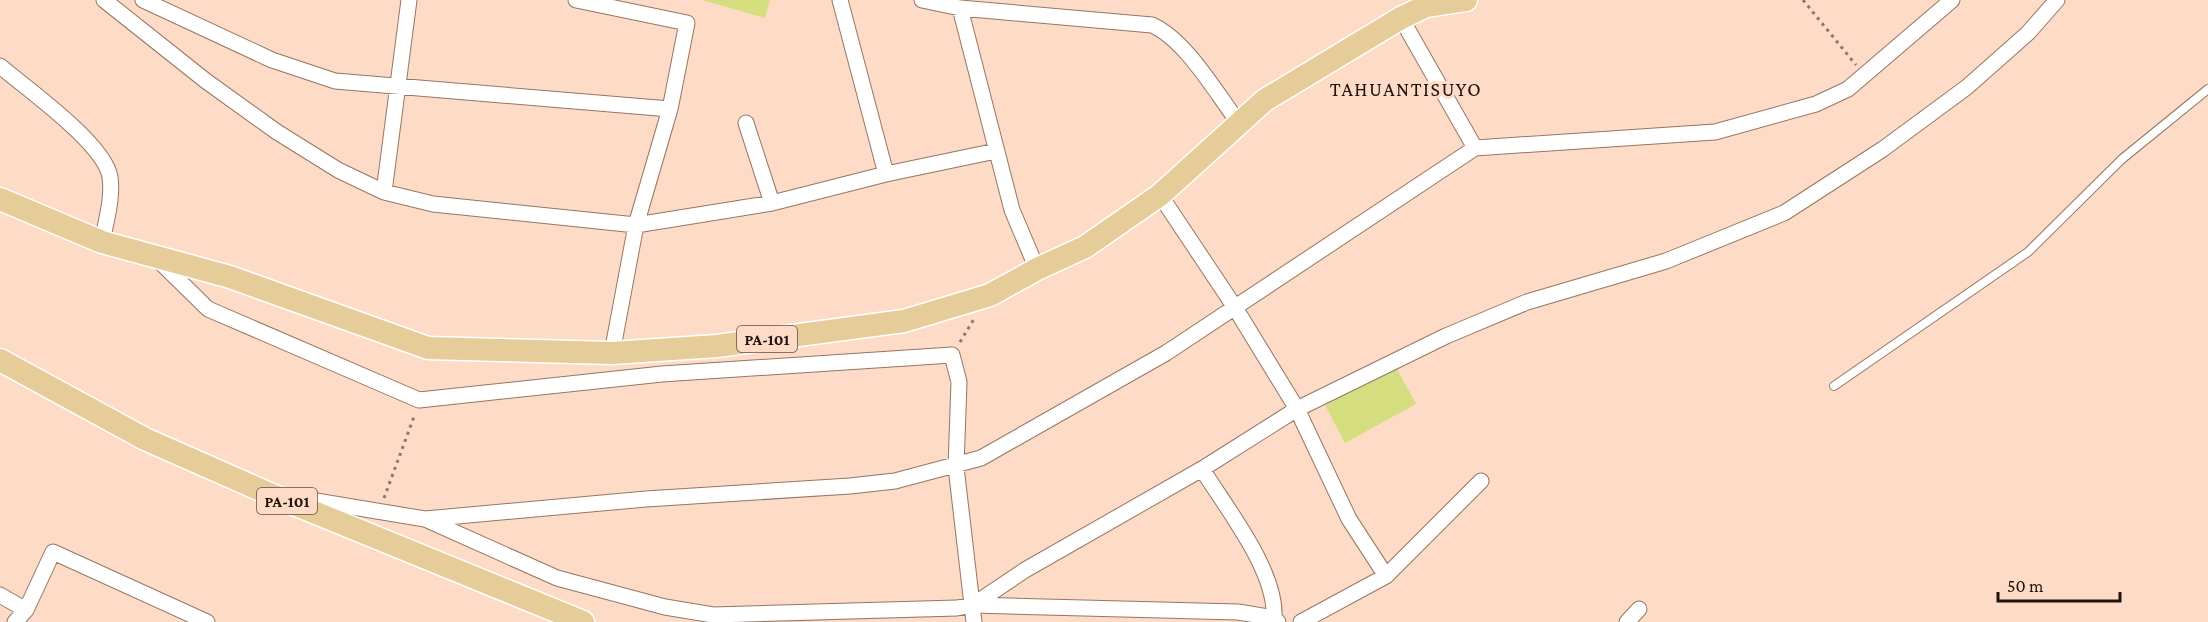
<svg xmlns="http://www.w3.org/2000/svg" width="2208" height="622" font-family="'Crimson Pro',serif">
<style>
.green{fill:#d4de7f}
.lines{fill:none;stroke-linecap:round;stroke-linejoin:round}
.lane-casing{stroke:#947663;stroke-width:10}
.street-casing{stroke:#947663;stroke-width:17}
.primary-casing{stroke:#fff;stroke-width:25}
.path{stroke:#8e7769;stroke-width:3;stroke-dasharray:3 4.5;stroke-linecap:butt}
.lane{stroke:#fff;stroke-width:8}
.street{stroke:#fff;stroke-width:15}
.primary{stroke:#e5cc98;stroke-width:22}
.labels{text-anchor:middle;stroke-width:6;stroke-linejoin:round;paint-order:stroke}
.shield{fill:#fedbc6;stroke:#614e43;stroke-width:1.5}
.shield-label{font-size:16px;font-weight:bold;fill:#1e120b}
.neighbourhood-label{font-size:20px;letter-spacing:1.5px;fill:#1e120b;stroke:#fedbc6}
</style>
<rect width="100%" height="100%" fill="#fedbc6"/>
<path class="green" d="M702,0H770L765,18Z
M1396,367L1416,404L1345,443L1325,405Z"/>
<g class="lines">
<defs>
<path id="lane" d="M1834,386L2028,252L2122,159L2208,89"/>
<path id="street" d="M104,0L206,81L277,132L338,170L384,192L433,204L636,225L772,203L886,174L996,151
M143,0L272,60L335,81L670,109
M576,0L687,23L670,109L636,225L612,353
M840,0L886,174
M922,0L960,8L1152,25C1186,40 1216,93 1239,123
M960,8L1012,210L1037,269
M1401,18L1475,148
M0,66C26,88 105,144 110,177C113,198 106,221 102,242
M746,123L772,203
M384,192L409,0
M1160,195L1234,306L1297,409L1349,519L1386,576
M158,260L208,309L419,400L662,374L952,355L959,382L956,467L974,622
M1202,469C1226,508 1277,571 1274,618
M298,498L425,519L646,499L850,486L895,481L981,458L1166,353L1475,148L1715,132L1816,104L1848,89L1952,0
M425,519L557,578L665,607L713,615L957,608L973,605L1238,612L1274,618L1278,622
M0,595L26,610
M973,605L1025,570L1202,469L1297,409L1446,336L1527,302L1666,261L1784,213L1883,149L1967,87L2028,33L2057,0
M15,622L26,610L53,552L207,622
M1301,622L1386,576L1481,481
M1627,622L1639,609"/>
<path id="primary" d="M0,199L102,242L230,277L428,348L612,353L717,346L904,321L990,295L1037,269L1085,247L1160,195L1265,100L1401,18L1426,6L1466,0
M0,360L145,439L272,495L583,622"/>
</defs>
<use href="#lane" class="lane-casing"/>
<use href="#street" class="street-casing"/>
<use href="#primary" class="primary-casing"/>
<path class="path" d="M1803,0L1856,65
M960,342L974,319
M384,498L415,414"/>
<use href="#lane" class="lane"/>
<use href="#street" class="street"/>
<use href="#primary" class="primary"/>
</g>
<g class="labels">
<g class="shield">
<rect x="737" y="326" width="60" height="26" rx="4.5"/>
<rect x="257" y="488" width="60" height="26" rx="4.5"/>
</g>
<g class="shield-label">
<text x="767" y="345">PA-101</text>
<text x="287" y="507">PA-101</text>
</g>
<g class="neighbourhood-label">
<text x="1406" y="96">TAHUANTISUYO</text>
</g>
</g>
<path d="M1998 592v9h122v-9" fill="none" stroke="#1e120b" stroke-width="3"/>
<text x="2007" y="592" font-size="18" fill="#1e120b" stroke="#fedbc6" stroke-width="4.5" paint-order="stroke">50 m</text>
</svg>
